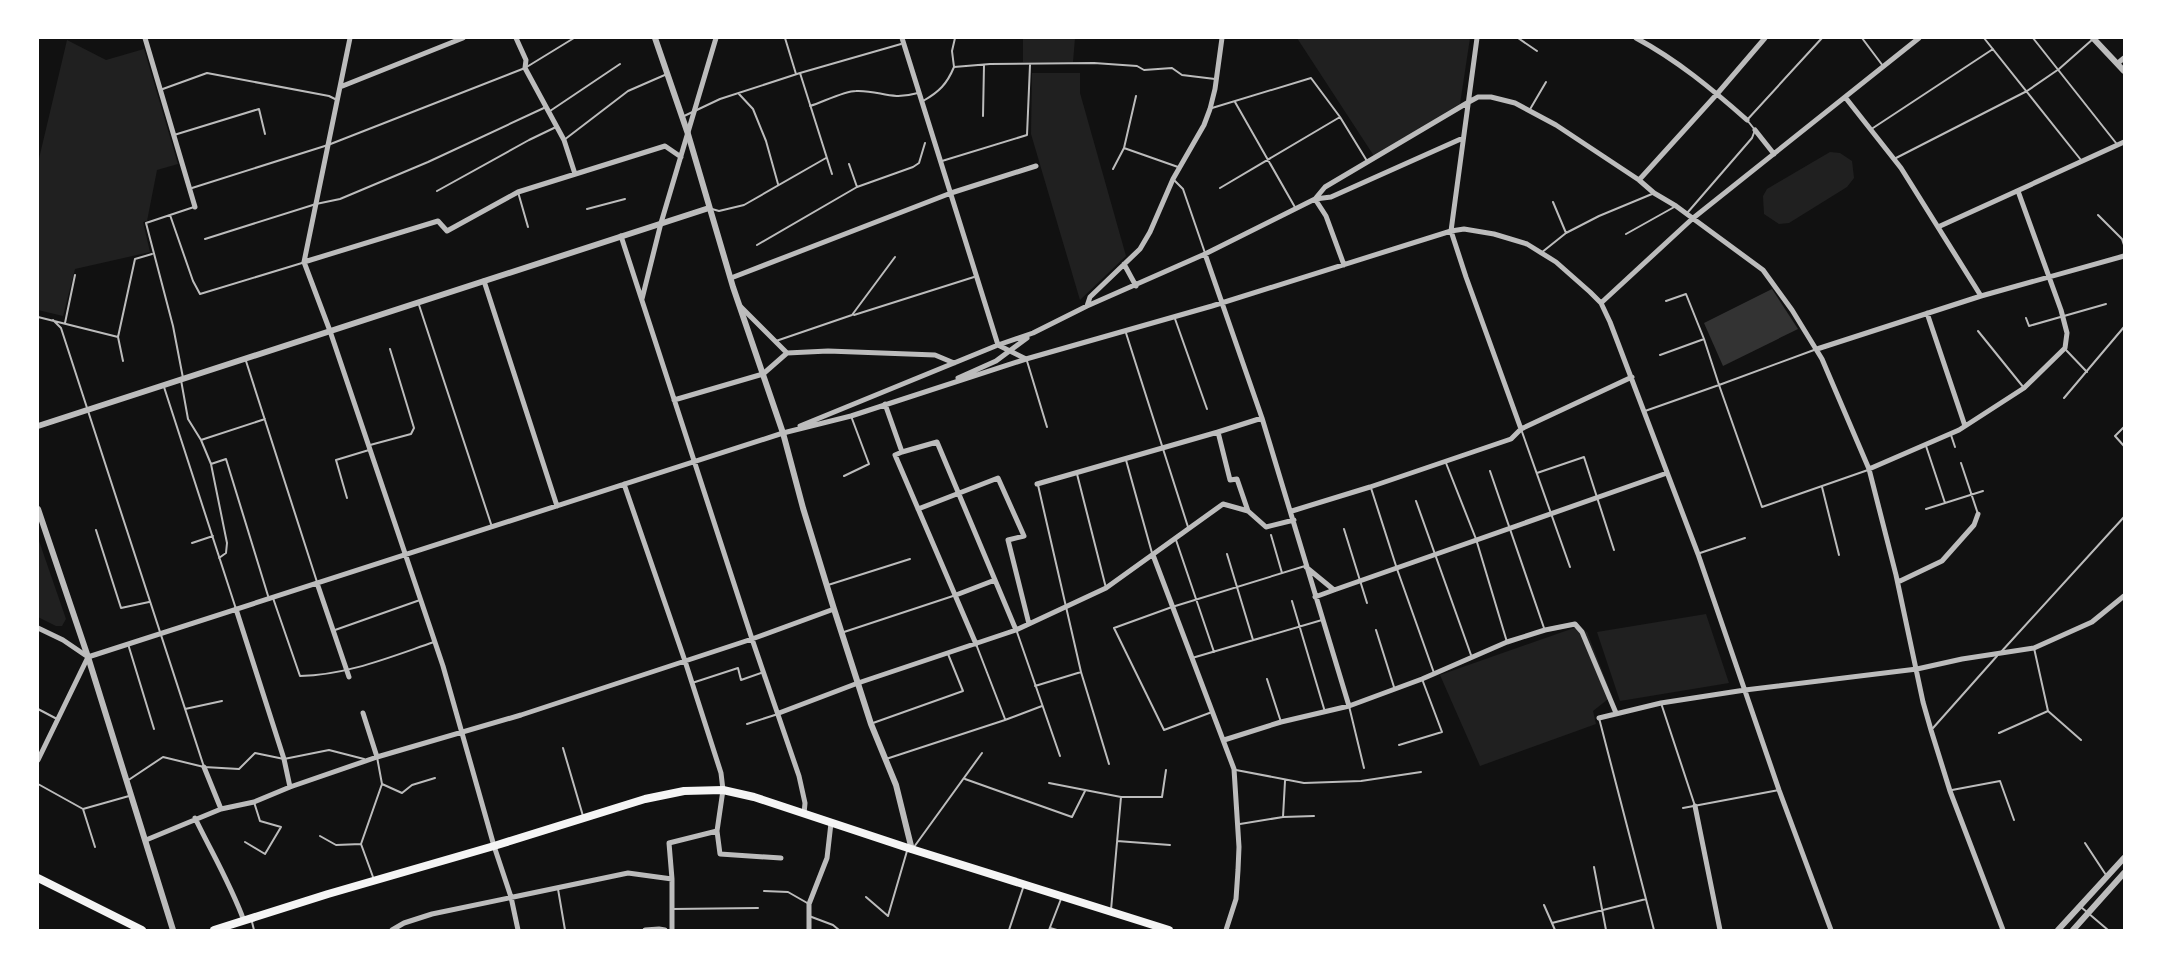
<svg xmlns="http://www.w3.org/2000/svg" width="2162" height="968" font-family="'Exo 2',sans-serif">
<style>
.green{fill:#202020}
.water{fill:#333}
.lines{fill:none;stroke-linecap:round;stroke-linejoin:round}
.service{stroke:#bcbcbc;stroke-width:2}
.minor{stroke:#bcbcbc;stroke-width:5}
.tertiary{stroke:#bcbcbc;stroke-width:6}
.primary{stroke:#f5f5f5;stroke-width:8}
</style>
<rect width="100%" height="100%" fill="#111"/>
<path class="green" d="M1023,38H1075L1073,62H1023Z
M1297,38H1470L1460,104L1374,156Z
M67,40L106,60L144,49L178,164L157,170L147,221L143,222L150,252L75,269L63,316L38,310V163Z
M1032,73H1080V93L1126,256L1080,300L1031,134Z
M1830,152L1840,153L1852,161L1854,178L1847,187L1789,223L1779,224L1764,214L1763,196L1767,189Z
M38,538L66,619L62,626H56L38,617Z
M1706,614L1729,683L1620,701L1597,632Z
M1574,628L1587,632L1612,696L1593,711L1596,724L1480,766L1440,675Z"/>
<path class="water" d="M1772,289L1798,329L1723,366L1704,323Z"/>
<g class="lines">
<path class="service" d="M748,38H753
M785,38L796,74
M1518,38L1537,51
M1862,38L1883,66
M1984,38L2081,160
M2033,38L2116,143
M954,67L952,51L955,38
M800,73L832,174
M160,90L207,73L329,96L337,100
M739,94L753,109L766,141L778,184
M923,101C939,92 947,84 954,67L990,64L1094,63L1137,66L1144,70L1172,68L1182,75L1215,79
M1235,102L1296,209
M810,106C823,102 844,91 856,91C881,90 889,101 918,93
M1212,108L1311,78L1340,117L1367,161
M550,111L620,64
M1529,111L1546,82
M983,116L984,65
M682,117L720,99L800,73L901,44
M1873,128L1993,49
M174,135L259,109L265,134
M564,140L628,91L667,74
M1124,148L1178,167
M1896,158L2027,91L2059,69L2093,39
M942,161L1027,135L1030,65
M849,164L857,187
M1113,169L1124,148L1136,96
M1173,179L1183,189L1205,253
M192,188L328,145L525,68L574,38
M1220,188L1340,117
M437,191L529,140L556,127
M518,192L528,227
M1553,202L1566,233
M587,209L625,199
M712,209L719,211L744,205L826,158
M1688,212L1752,138L1755,130L1747,120L1822,38
M170,215L193,281L200,294L302,263
M2098,215L2122,239L2124,245
M1626,234L1676,206
M205,239L316,204L340,199L428,162L546,107
M757,245L857,187L913,167L919,163L925,143
M1541,253L1566,233L1599,216L1652,194
M1666,301L1686,294L1704,339L1719,385L1814,350
M419,305L492,527
M854,315L974,277
M1174,316L1207,409
M38,317L118,337L135,259L152,254
M2026,318L2029,326L2106,304
M53,320L61,328L204,767
M65,323L75,275
M1978,331L2024,388
M1126,333L1188,527
M118,337L123,361
M776,341L852,315L895,257
M2066,350L2087,372
M1660,355L1704,339
M246,361L317,582
M1027,361L1047,427
M183,378L173,326L146,223L194,207
M181,380L188,419L201,440L211,464L227,543L226,553L219,558
M164,387L236,609
M2064,398L2124,327
M1645,411L1719,385L1762,507L1868,470
M2124,427L2115,436L2124,446
M1521,429L1570,567
M1951,435L1955,447
M201,440L265,419
M370,445L411,434L414,428L390,349
M1926,446L1945,503
M1126,460L1152,553
M1446,463L1476,539L1507,642
M1961,463L1978,514
M211,464L226,459L269,599
M1490,471L1544,628
M1537,473L1584,457L1614,550
M1077,474L1106,588
M844,476L869,464L851,416
M1038,485L1081,672
M1822,487L1839,555
M1371,488L1397,569L1434,673
M347,498L336,460L369,450
M1416,501L1471,655
M1926,509L1983,491
M1344,529L1367,603
M96,530L121,608L149,602
M1271,535L1282,573
M1176,540L1214,652
M192,543L213,536
M1700,553L1745,538
M1227,554L1253,640
M828,585L910,559
M273,598L300,676C347,675 390,657 434,642
M1292,601L1325,712
M335,630L420,600
M1376,630L1394,687
M844,632L953,596
M1017,632L1060,756
M128,644L154,729
M976,644L1005,719
M2034,648L2048,711L2081,740
M2001,652L2124,517
M1192,658L1322,620
M1267,679L1281,722
M692,683L738,668L741,680L764,672
M1035,686L1081,672L1109,764
M1661,703L1695,806
M1349,706L1364,768
M38,709L57,719
M185,709L222,701
M1212,712L1164,730L1114,628L1172,607L1305,566
M1599,718L1654,930
M873,723L963,691L948,654
M747,724L778,714
M1933,728L1997,656
M1999,733L2048,711
M1399,745L1442,732L1422,679
M563,748L583,816
M886,759L1005,720L1042,706
M1236,770L1304,783L1361,781L1421,772
M965,779L1072,817L1085,791
M127,781L163,757L204,767L239,769L255,753L284,759L329,750L364,759
M1049,783L1121,797H1162L1166,770
M38,784L83,809L129,796
M382,784L402,793L412,785L435,778
M1952,790L2000,781L2014,820
M1683,808L1779,790
M83,809L95,847
M1283,817L1285,781
M1240,824L1283,817L1314,816
M320,836L336,845L361,844
M1117,841L1170,845
M245,842L265,854L281,827L260,821L254,802
M2085,843L2106,875
M914,847L982,753
M1594,867L1606,930
M373,877L361,844L382,784L377,757
M558,889L565,930
M764,891L788,892L809,904
M866,897L888,916L907,851
M1544,905L1555,930
M2081,907L2108,930
M672,909L758,908
M1111,910L1121,797
M809,916L833,925L839,930
M252,922L254,930
M1552,923L1646,899
M1050,928L1057,930
M1009,930L1023,888
M1049,930L1061,899"/>
<path class="minor" d="M145,38L195,207
M350,38L304,262L330,331L443,666L494,846L511,897L518,930
M516,38L526,60L525,68L564,140L575,174
M902,38L998,345L1026,359
M1477,38L1451,231L1466,277L1521,429
M1636,38C1677,60 1712,89 1747,120
M2118,63L2124,58
M340,87L463,38
M1845,97L1901,168L1981,296
M1755,130L1774,154
M1639,180L1717,94L1765,38
M1315,199L1325,187L1467,103L1478,97H1491L1515,103L1556,125L1639,180L1654,193L1676,206L1763,270L1792,310L1822,359L1869,469L1896,575L1923,702L1931,730L1950,791L2003,930
M1315,199L1326,216L1344,265
M1938,227L2124,142
M621,236L752,639L799,776L805,803L804,814
M1205,254L1262,418L1349,706
M304,262L438,221L447,231L518,192L665,146L681,157
M1124,264L1136,286
M731,278L951,193L1036,166
M484,281L557,506
M642,299L661,223L716,38
M1601,303L1692,219L1919,38
M740,306L787,353L828,351L935,355L954,363
M1087,306L1090,297L1140,249L1150,232L1173,179L1204,125L1210,109L1215,89L1222,38
M1927,313L1965,426
M1817,349L1981,296L2124,256
M958,378L996,361L1027,338
M674,400L763,374L787,353
M885,404L902,452L895,455L976,644
M1262,418L1218,432L1230,480L1237,479L1248,511L1266,527L1294,520
M800,426L998,345L1033,333L1087,306L1205,254L1315,199L1331,197L1463,138
M902,452L937,442L995,580L956,595
M1869,469L1959,430L2024,388L2065,348L2067,333L2061,310L2018,191
M624,484L685,661L721,773L723,790L717,831L669,843L672,879
M1037,484L1218,432
M918,509L998,478L1024,536L1008,540L1029,624
M1292,511L1370,487L1511,439L1521,429L1632,377
M1153,555L1234,769L1239,847L1238,870L1236,899L1226,930
M1306,567L1334,590L1667,473
M995,580L1016,630
M1898,582L1942,561L1974,525L1978,514
M317,583L349,677
M1315,597L1334,590
M236,609L284,759L290,787
M38,628L63,640L88,657
M363,713L377,757
M779,713L858,683L1016,630L1106,588L1223,504L1248,511
M1599,718L1661,703L1745,690L1917,669L1962,659L2034,648L2092,622L2124,596
M1224,740L1281,722L1349,706L1422,679L1507,642L1545,630L1575,624L1582,632L1616,713
M38,760L88,657L783,433L851,416L1026,359L1212,306L1451,231L1464,229L1494,234L1527,244L1556,262L1590,292L1601,303L1610,322L1698,554L1779,790L1831,930
M204,767L221,809
M1695,806L1720,930
M195,818C212,853 231,885 244,921
M717,831L720,854L781,858
M146,840L221,809L254,802L290,787L377,757L521,715L752,639L834,609
M392,930L404,923L432,914L628,873L672,879V930
M645,930L659,929L665,930
M809,930V904L827,858L831,823"/>
<path class="tertiary" d="M655,38L688,134L733,287L783,433L803,508L834,609L871,724L896,785L912,850
M2093,38L2124,71
M38,426L709,208
M38,509L88,657L173,930
M2058,930L2124,858
M2073,930L2124,873"/>
<path class="primary" d="M38,878L142,930
M214,930L328,894L494,846L645,799L684,791L723,790L754,797L908,848L1169,930"/>
</g>
<rect width="2162" height="968" fill="none" stroke="#ffffff" stroke-width="78"/>
</svg>
